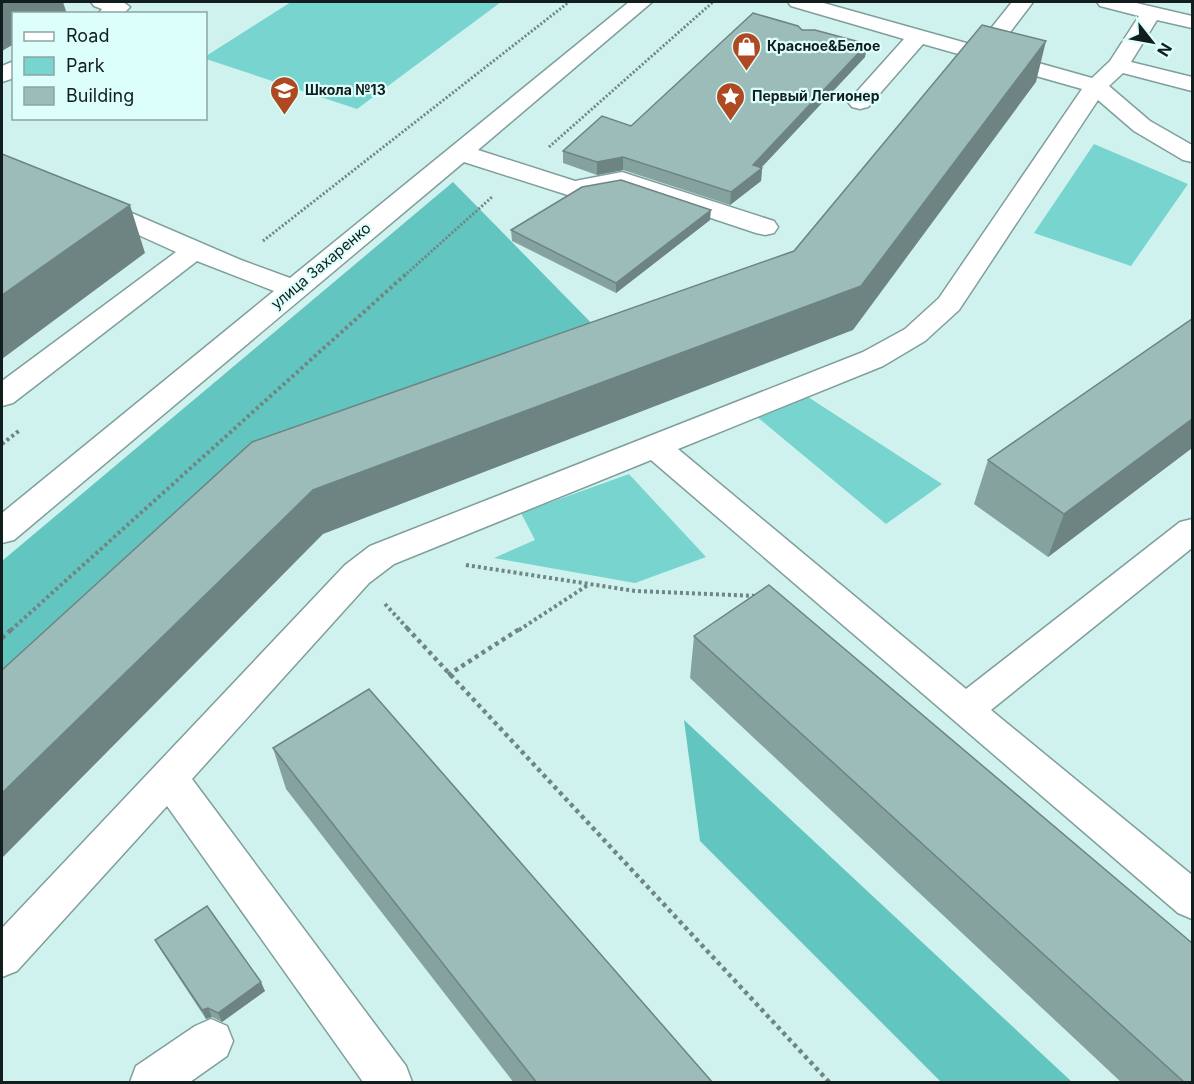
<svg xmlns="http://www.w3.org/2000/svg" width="1194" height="1084" font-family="Inter,sans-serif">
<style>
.green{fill:#77d4ce}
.forest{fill:#63c5bf}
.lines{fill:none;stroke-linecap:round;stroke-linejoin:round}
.minor-casing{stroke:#7f9e9c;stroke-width:3}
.path-far2{stroke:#6f8684;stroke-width:3;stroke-dasharray:2 2;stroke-linecap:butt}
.path-far1{stroke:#6f8684;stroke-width:4;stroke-dasharray:3 3;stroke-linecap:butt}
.path{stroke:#6f8684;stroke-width:4.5;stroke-dasharray:4 4;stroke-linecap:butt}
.minor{fill:#fff;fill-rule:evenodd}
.wall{fill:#86a29f}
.shaded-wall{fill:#6d8482}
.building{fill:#9cbcb9;stroke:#6d8482;stroke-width:1.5}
.labels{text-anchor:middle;stroke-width:4.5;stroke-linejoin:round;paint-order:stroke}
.far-poi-label{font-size:14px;font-weight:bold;fill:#121e1d;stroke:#ddfffc;text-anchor:start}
.street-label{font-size:15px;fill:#121e1d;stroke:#ddfffc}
</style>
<rect width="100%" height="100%" fill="#d0f2ef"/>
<path class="green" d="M291,2H501L357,109L206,59V56Z
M1094,144L1188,184L1131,266L1034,233Z
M805,395L942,484L886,524L756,416Z
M629,474L706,557L635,583L494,558L535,540L521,513Z"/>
<path class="forest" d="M453,182L609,341L2,706V561Z
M684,720L1072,1082H941L700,841Z"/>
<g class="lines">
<defs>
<path id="minor" d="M91,2H123L130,7L123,14H98L102,9L94,6Z
M629,2H652L478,150L575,181L622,172L631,175L774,221L778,227L774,233L765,235L756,233L621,188L574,197L464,162L14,540L2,543V513L274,291L197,261L13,403L2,406V381L176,252L88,212L84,207L88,202L97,199L106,202L241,260L290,278Z
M788,2H820L977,46L1012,2H1033L996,51L1092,78L1110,61L1139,16L1100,6L1097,2H1132L1192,16V28L1157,20L1131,62L1192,77V91L1123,73L1109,86L1150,121L1192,145V162L1183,160L1134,131L1098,100L959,310L925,341L883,366L678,449L966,689L1180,522L1192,519V548L991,710L1192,875V919L1178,913L651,460L394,564L369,583L192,779L406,1066L412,1082H363L167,806L17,971L2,977V928L345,565L370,546L863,352L905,329L939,298L1082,89L923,44L868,107L860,109L852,107L848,102L852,97L904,39L791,6Z
M14,61V78L2,82V66Z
M211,1019L227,1026L233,1041L227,1056L190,1082H130L136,1066L195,1026Z"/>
</defs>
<use href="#minor" class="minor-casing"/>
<path class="path-far2" d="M549,147L713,2
M263,241L569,2
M404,276L492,197"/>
<path class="path-far1" d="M2,444L20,430
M466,565L635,591L756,596
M385,604L409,630
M11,630L406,274
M519,630L588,585"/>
<path class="path" d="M407,628L829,1082
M2,638L13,628
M448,675L521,628"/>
<use href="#minor" class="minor"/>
</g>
<path class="wall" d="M802,30L867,44L865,57L761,168H762L761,181L730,205L623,170L597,175L563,163V151L631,126Z
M710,220L616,293L512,241L511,230Z
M1192,319V448L1048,557L974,504L988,460Z
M694,636L1192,1083H1122L690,678Z
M273,748L713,1083H514L286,789Z
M155,940L265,991L222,1022L212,1017L206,1019L160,949Z"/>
<path class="shaded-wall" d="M2,2H63L67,14H14V44L2,51Z
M1046,41L1036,82L853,330L323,534L2,858V793L313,490L861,286Z
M867,44L865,57L758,171L762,168L761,181L730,205L731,192L753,165Z
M623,157V170L597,175V162Z
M130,205L145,253L2,359V295Z
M711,210L710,220L616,293V283Z
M1192,419V448L1048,557L1064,514Z
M261,982L265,991L222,1022L218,1013Z
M208,1008L212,1017L206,1019L202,1010Z"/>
<path class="building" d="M753,13L798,26L802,30H815L867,44L753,165L762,168L731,192L623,157L597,162L563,151L602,116L631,126Z
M982,25L1046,41L861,286L313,490L2,793V670L252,442L794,251Z
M2,154L130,205L2,295Z
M621,180L711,210L616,283L511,230L582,187Z
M1192,319V419L1064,514L988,460Z
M769,585L1192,943V1083H1185L694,636Z
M369,689L713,1083H537L273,748Z
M207,906L261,982L218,1013L208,1008L202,1010L155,940Z"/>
<defs>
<symbol id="shop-pin" viewBox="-11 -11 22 30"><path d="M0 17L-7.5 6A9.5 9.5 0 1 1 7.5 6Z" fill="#af4921" stroke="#ddfffc"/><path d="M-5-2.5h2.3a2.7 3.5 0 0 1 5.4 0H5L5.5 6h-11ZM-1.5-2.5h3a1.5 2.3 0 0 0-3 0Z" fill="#fff"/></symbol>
<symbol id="school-pin" viewBox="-11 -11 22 30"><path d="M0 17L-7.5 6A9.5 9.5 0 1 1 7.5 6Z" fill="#af4921" stroke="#ddfffc"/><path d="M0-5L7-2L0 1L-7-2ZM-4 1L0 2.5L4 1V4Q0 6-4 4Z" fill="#fff"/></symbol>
<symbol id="sight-pin" viewBox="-11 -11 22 30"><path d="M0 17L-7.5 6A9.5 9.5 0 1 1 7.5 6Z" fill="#af4921" stroke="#ddfffc"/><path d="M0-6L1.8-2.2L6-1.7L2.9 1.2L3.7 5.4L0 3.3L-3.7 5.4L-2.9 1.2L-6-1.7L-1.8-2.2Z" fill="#fff"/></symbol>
</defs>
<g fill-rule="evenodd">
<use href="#shop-pin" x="730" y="30" width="33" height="45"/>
<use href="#school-pin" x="268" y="74" width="33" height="45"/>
<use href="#sight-pin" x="714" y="80" width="33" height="45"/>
</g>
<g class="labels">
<g class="far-poi-label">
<text x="767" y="51">Красное&amp;Белое</text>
<text x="305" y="95">Школа №13</text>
<text x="752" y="101">Первый Легионер</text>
</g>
<g class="street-label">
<text transform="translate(321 266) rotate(-40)" y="5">улица Захаренко</text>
</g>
</g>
<rect width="1194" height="1084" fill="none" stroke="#121e1d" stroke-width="6"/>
<rect x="12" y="12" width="195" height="108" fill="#ddfffc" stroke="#8ca5a3" stroke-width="1.5"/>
<rect x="24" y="32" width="30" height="9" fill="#ffffff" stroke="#8ca5a3" stroke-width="1.5"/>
<text x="66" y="42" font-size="18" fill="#121e1d">Road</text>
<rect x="24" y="57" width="30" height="18" fill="#77d4ce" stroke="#8ca5a3" stroke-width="1.5"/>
<text x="66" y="72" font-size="18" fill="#121e1d">Park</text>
<rect x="24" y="87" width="30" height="18" fill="#9cbcb9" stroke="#8ca5a3" stroke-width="1.5"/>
<text x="66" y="102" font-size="18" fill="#121e1d">Building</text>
<g transform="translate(1152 42) rotate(121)" stroke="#ddfffc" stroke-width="4.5" paint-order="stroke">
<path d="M0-4.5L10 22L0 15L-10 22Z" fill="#121e1d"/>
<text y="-9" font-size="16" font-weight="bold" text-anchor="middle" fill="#121e1d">N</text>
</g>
</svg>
